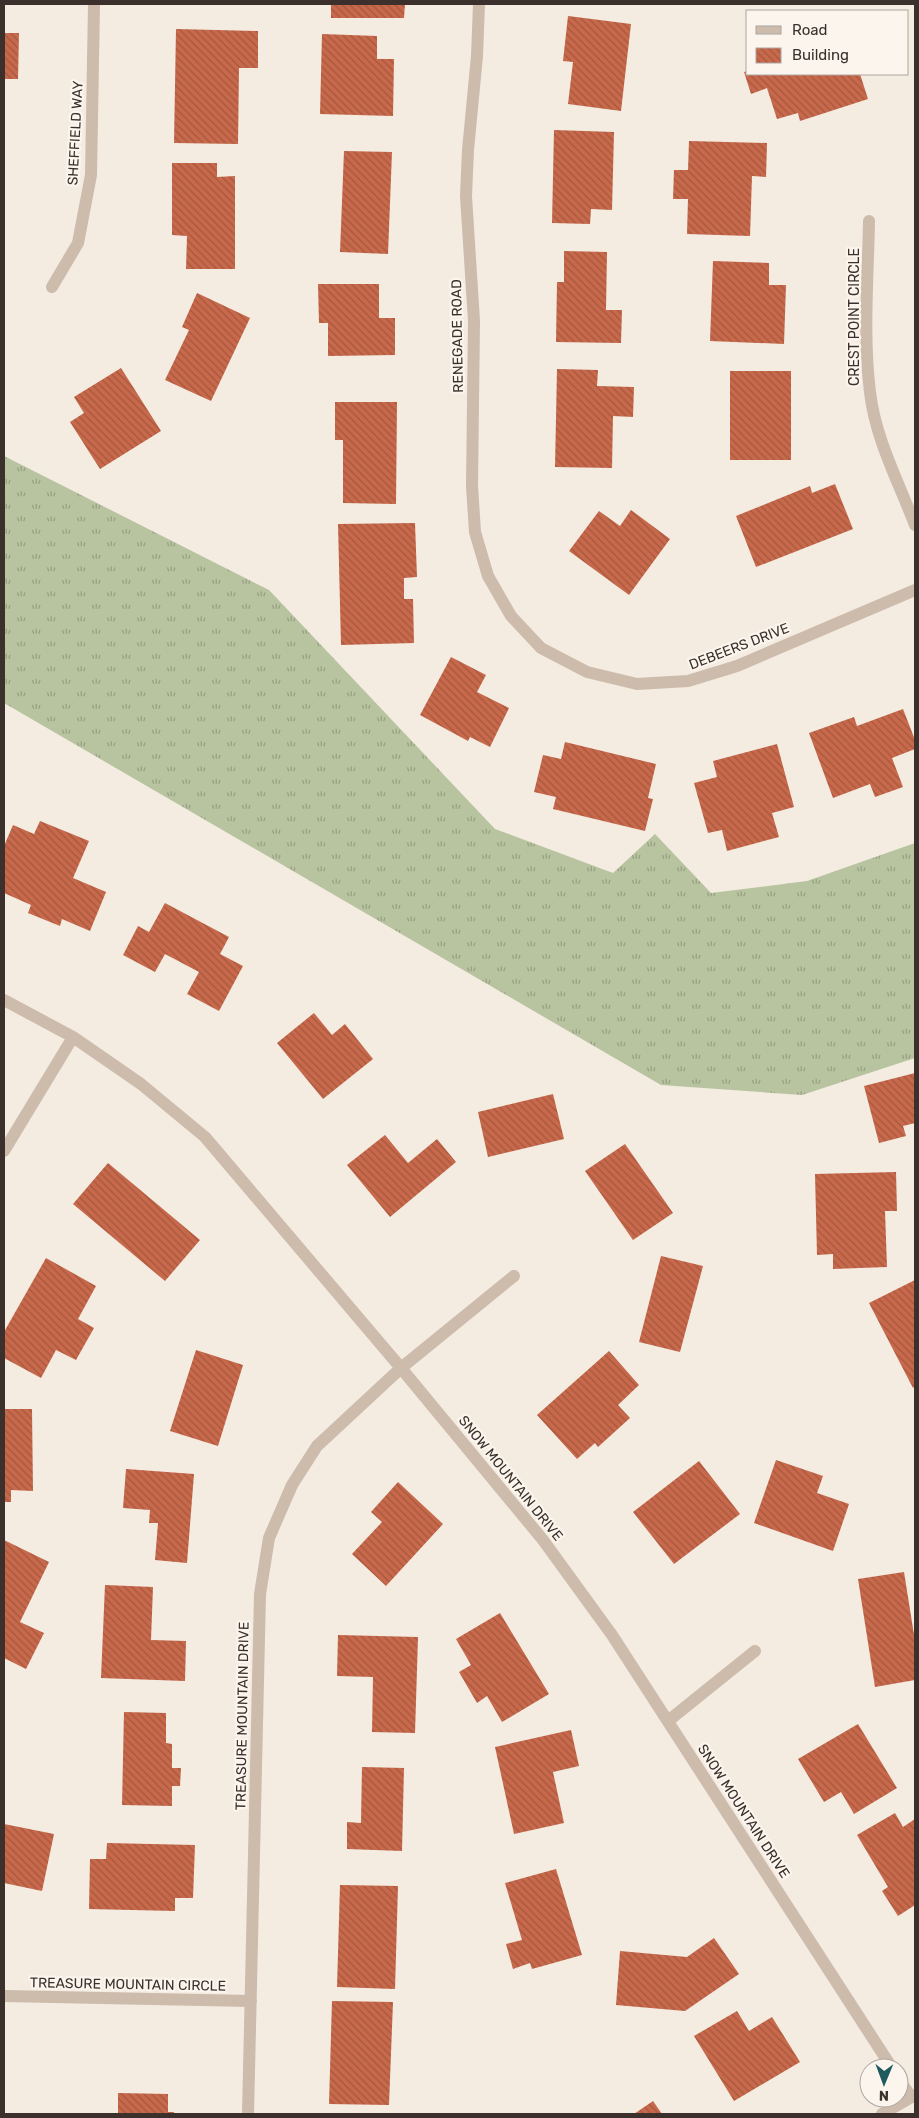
<svg xmlns="http://www.w3.org/2000/svg" width="919" height="2118" font-family="Rubik,sans-serif">
<style>
.grass{fill:url(#grass-tufts)}
.building{fill:url(#building-back-hatch)}
.lines{fill:none;stroke-linecap:round;stroke-linejoin:round}
.minor{stroke:#cdbbac;stroke-width:12}
.tertiary{stroke:#cdbbac;stroke-width:12}
.labels{text-anchor:middle;stroke-width:4.5;stroke-linejoin:round;paint-order:stroke}
.street-label{font-size:14px;fill:#3b302b;stroke:#fbf5ee}
</style>
<defs>
<pattern id="grass-tufts" width="24" height="20" patternUnits="userSpaceOnUse" patternTransform="scale(1.25)"><rect width="24" height="20" fill="#b8c4a0"/><path d="M3 7l-1-3M5 7V3M7 7l1-3M15 17l-1-3M17 17v-4M19 17l1-3" fill="none" stroke="#97a083"/></pattern>
<pattern id="building-back-hatch" width="6" height="6" patternUnits="userSpaceOnUse" patternTransform="scale(1.25)"><rect width="6" height="6" fill="#c8694b"/><path d="M-1 5l2 2M0 0l6 6M5-1l2 2" fill="none" stroke="#a4573f"/></pattern>
</defs>
<rect width="100%" height="100%" fill="#f4ebe1"/>
<path class="grass" d="M4,456L269,590L495,829L613,873L655,834L711,893L807,881L915,843V1058L802,1095L661,1085L4,703Z"/>
<path class="building" d="M331,4H405L404,18H331Z
M568,16L631,24L621,111L568,104L573,62L563,61Z
M176,29L258,31V68H239L238,144L174,143Z
M4,33H19L18,79H4Z
M322,34L377,36V59H394L393,116L320,114Z
M748,71V74H860L868,99L800,121L798,113L777,119L767,88L751,94L744,72Z
M554,130L614,132L612,210L591,209L590,224L552,223Z
M689,141L767,143L766,177L752,176L750,236L687,234L688,199H673L674,170H688Z
M344,151L392,152L388,254L340,252Z
M172,163H217V177L235,176V269H186L187,236L172,235Z
M564,251L607,252L606,310H622L621,343L556,342L557,282H564Z
M713,261L769,263V285H786L784,344L710,341Z
M318,284H379V318H395V355L328,356V323H319Z
M197,293L250,318L211,401L165,380L189,330L182,327Z
M121,368L161,431L100,469L70,422L84,413L74,397Z
M557,369L598,370L597,386L634,387L633,417L613,416L612,468L555,467Z
M730,371H791V460H730Z
M335,402H397L396,504L343,503V440H335Z
M835,484L853,529L756,567L736,516L810,486L812,493Z
M631,510L670,539L629,595L569,551L599,511L620,526Z
M415,523L417,577L404,578V599H413L414,643L341,645L338,524Z
M451,657L486,675L477,692L509,708L490,747L470,737L468,741L420,715Z
M903,709L915,740V749L892,758L903,787L875,797L870,784L833,798L809,733L854,717L857,726Z
M565,742L656,764L648,798L653,799L645,831L553,809L556,797L534,792L543,755L561,759Z
M777,744L794,807L772,813L779,837L727,851L722,830L708,833L694,783L717,777L713,761Z
M40,821L89,841L73,878L106,892L90,931L62,919L60,926L28,913L31,905L4,893V846L13,825L34,834Z
M165,903L229,937L220,954L243,966L219,1011L187,994L199,972L165,954L155,972L123,955L138,926L149,932Z
M314,1013L332,1035L345,1024L373,1059L323,1099L277,1043Z
M915,1073V1123L903,1126L906,1136L879,1143L864,1086Z
M553,1094L564,1139L488,1157L478,1112Z
M385,1135L408,1163L437,1139L456,1162L390,1217L347,1165Z
M625,1144L673,1213L633,1240L585,1171Z
M108,1163L200,1240L165,1281L73,1204Z
M896,1172L897,1211H885L887,1267L833,1269V1254L817,1255L815,1174Z
M661,1256L703,1266L680,1352L639,1342Z
M46,1258L96,1286L78,1319L94,1328L76,1360L56,1350L41,1378L4,1358V1332Z
M915,1280V1386L913,1388L869,1303Z
M196,1350L243,1365L218,1446L170,1431Z
M609,1351L639,1385L618,1405L630,1418L598,1447L595,1443L577,1459L537,1415Z
M4,1409H32L33,1491L11,1490V1502H4Z
M776,1460L823,1476L817,1493L849,1504L833,1551L754,1523Z
M699,1461L740,1514L674,1564L633,1512Z
M126,1469L194,1474L187,1563L155,1560L158,1523H149L150,1510L123,1508Z
M398,1482L443,1524L386,1586L352,1554L382,1522L371,1512Z
M4,1540L49,1562L20,1622L44,1633L26,1669L4,1658Z
M904,1572L915,1641V1680L875,1687L858,1579Z
M105,1585L153,1587L151,1640L186,1641L185,1681L101,1678Z
M500,1613L549,1694L502,1722L487,1696L477,1703L459,1672L471,1665L456,1639Z
M338,1635L418,1637L415,1733L372,1732L373,1677L337,1676Z
M124,1712L166,1713V1743L172,1744V1768H181L180,1786H172V1806L122,1805Z
M858,1724L897,1788L854,1814L841,1792L824,1802L798,1759Z
M571,1730L579,1766L553,1772L564,1823L514,1834L495,1747Z
M362,1767L404,1768L402,1851L347,1849V1822L361,1823Z
M895,1813L903,1827L915,1819V1905L898,1916L882,1891L888,1887L857,1835Z
M4,1824L54,1834L42,1891L4,1883Z
M107,1843L195,1845L193,1898H175V1911L89,1909L90,1859H106Z
M556,1869L582,1955L532,1969L530,1963L513,1969L506,1944L522,1940L505,1883Z
M340,1885L398,1886L395,1989L337,1987Z
M714,1938L739,1974L685,2011L616,2005L620,1951L687,1957Z
M332,2001L393,2002L389,2105L329,2104Z
M737,2011L749,2031L772,2017L800,2062L734,2101L694,2036Z
M118,2093L168,2094V2112H174V2114H118Z
M653,2101L662,2114H634Z"/>
<g class="lines">
<path class="minor" d="M479,4L477,56L468,150L466,196L474,321L472,486L475,532L488,576L511,616L541,648L587,672L637,684L688,681L737,666L915,590
M869,221C868,277 863,336 870,392C875,438 899,483 915,525
M52,287L78,243L91,175L94,4
M4,1000L73,1037L141,1084L205,1137L401,1368L543,1540L612,1635L892,2068
M4,1151L73,1037
M668,1721L755,1651
M4,1996L251,2001
M899,2079L911,2097
M248,2114L260,1594L269,1538L292,1485L317,1446L401,1368L514,1276"/>
<path class="tertiary" d="M882,2114L915,2095"/>
</g>
<g class="labels">
<g class="street-label">
<text transform="translate(75 133) rotate(-87)" y="5">SHEFFIELD WAY</text>
<text transform="translate(854 317) rotate(-90)" y="5">CREST POINT CIRCLE</text>
<text transform="translate(457 336) rotate(-91)" y="5">RENEGADE ROAD</text>
<text transform="translate(739 646) rotate(-21)" y="5">DEBEERS DRIVE</text>
<text transform="translate(511 1478) rotate(51)" y="5">SNOW MOUNTAIN DRIVE</text>
<text transform="translate(242 1716) rotate(-89)" y="5">TREASURE MOUNTAIN DRIVE</text>
<text transform="translate(744 1811) rotate(57)" y="5">SNOW MOUNTAIN DRIVE</text>
<text transform="translate(128 1984) rotate(1)" y="5">TREASURE MOUNTAIN CIRCLE</text>
</g>
</g>
<rect width="919" height="2118" fill="none" stroke="#3b302b" stroke-width="10"/>
<rect x="746" y="10" width="162" height="65" fill="#fbf5ee" stroke="#aea6a0"/>
<rect x="756" y="26" width="25" height="8" fill="#cdbbac" stroke="#aea6a0"/>
<text x="792" y="35" font-size="15" fill="#3b302b">Road</text>
<rect x="756" y="48" width="25" height="15" fill="url(#building-back-hatch)" stroke="#aea6a0"/>
<text x="792" y="60" font-size="15" fill="#3b302b">Building</text>
<g transform="translate(884 2083) rotate(181)"><circle r="24" fill="#fbf5ee" stroke="#aea6a0"/>
<path d="M0-4L9 19L0 12L-9 19Z" fill="#1f5a5e"/>
<text y="-8" font-size="14" font-weight="bold" text-anchor="middle" fill="#3b302b">N</text>
</g>
</svg>
